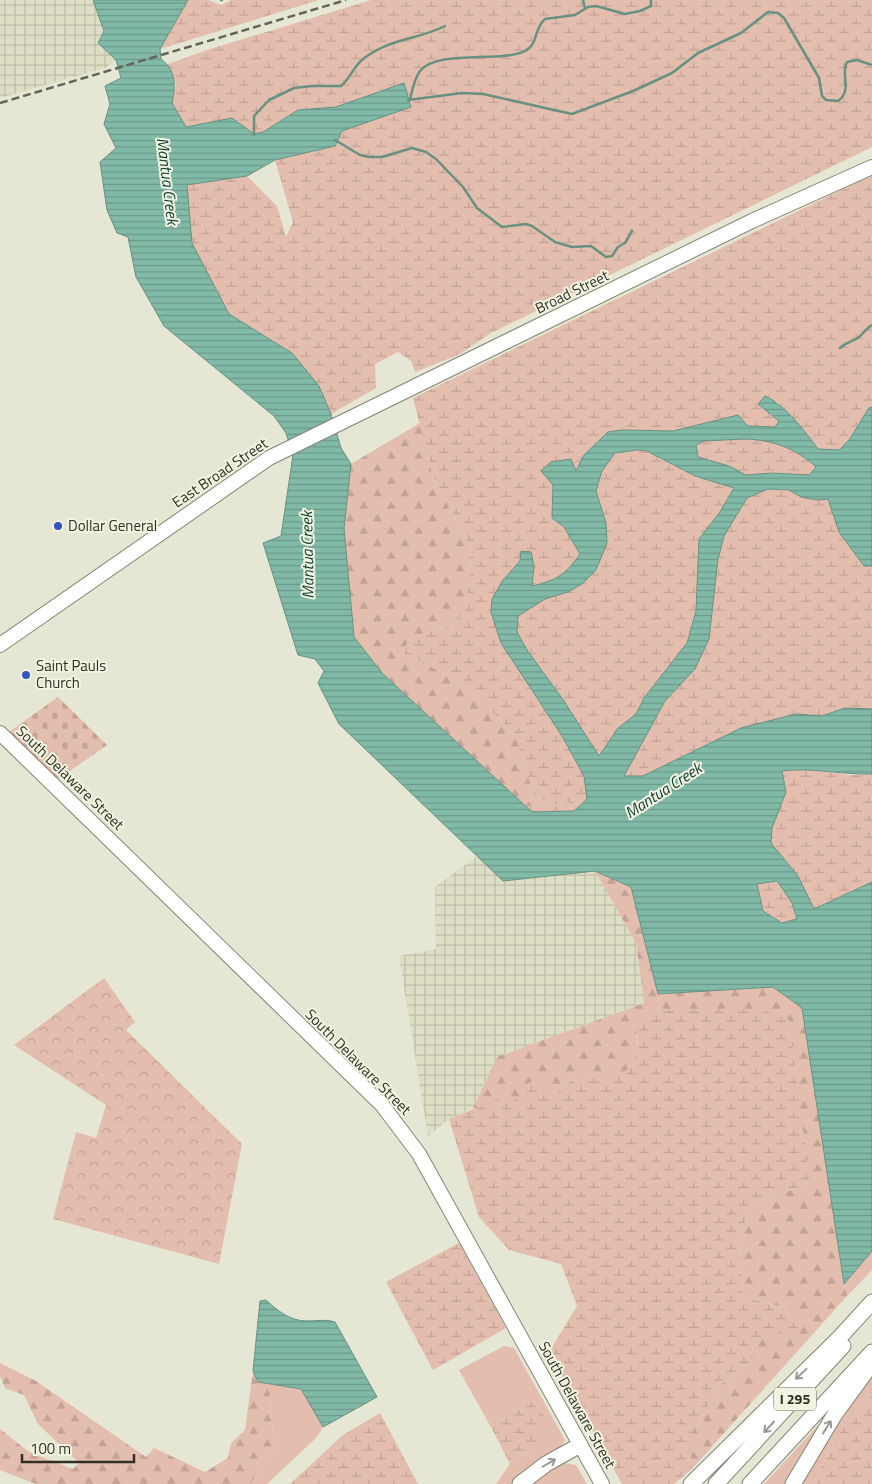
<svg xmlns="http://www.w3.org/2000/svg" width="872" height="1484" font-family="'Titillium Web',sans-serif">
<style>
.industrial{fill:url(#industrial-grid)}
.green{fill:#e3bdad}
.forest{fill:url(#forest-firs)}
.wetland{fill:url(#wetland-marsh)}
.cemetery{fill:url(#cemetery-stones)}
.park{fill:url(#park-crowns)}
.water{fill:url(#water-rules);stroke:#699182;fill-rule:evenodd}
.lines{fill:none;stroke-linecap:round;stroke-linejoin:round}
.stream{stroke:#699182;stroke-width:2.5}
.major-casing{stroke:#848573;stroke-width:16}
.highway-casing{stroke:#848573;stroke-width:17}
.major{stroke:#fff;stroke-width:14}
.highway{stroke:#fff;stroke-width:15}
.rail{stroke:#65655a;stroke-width:2.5;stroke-dasharray:8 4;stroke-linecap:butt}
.oneway{stroke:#989894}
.poi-dot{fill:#3653c4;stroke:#f2f3e0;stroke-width:2}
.labels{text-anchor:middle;stroke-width:4;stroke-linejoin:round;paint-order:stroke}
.shield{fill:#f2f3e0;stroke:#6a6a60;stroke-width:1}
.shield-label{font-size:14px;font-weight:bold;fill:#303029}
.street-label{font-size:15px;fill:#303029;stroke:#f2f3e0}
.poi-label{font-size:15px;fill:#303029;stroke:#f2f3e0;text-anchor:start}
.water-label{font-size:16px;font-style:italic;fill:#093d30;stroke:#f2f3e0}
</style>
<defs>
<pattern id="industrial-grid" width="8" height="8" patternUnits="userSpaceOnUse" patternTransform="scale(1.25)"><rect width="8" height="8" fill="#dddec3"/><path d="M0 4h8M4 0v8" fill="none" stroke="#bebfa8"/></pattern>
<pattern id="forest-firs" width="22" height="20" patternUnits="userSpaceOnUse" patternTransform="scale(1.25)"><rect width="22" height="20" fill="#e3bdad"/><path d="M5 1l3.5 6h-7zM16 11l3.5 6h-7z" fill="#c3a395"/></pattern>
<pattern id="wetland-marsh" width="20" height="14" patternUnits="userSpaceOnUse" patternTransform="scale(1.25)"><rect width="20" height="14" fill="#e3bdad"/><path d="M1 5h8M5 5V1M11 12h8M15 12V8" fill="none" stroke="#c3a395"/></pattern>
<pattern id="cemetery-stones" width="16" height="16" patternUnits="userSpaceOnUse" patternTransform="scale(1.25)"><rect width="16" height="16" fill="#e3bdad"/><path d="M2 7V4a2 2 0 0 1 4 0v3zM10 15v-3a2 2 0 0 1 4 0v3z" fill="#c3a395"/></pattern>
<pattern id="park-crowns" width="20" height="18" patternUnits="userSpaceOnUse" patternTransform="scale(1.25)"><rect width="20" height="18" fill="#e3bdad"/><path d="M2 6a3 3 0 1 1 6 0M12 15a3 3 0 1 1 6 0" fill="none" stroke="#c3a395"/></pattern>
<pattern id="water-rules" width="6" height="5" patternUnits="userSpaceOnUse" patternTransform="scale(1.25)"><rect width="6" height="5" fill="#82baa8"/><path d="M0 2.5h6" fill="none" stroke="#6b9889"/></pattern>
</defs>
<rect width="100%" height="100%" fill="#e5e6d3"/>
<path class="industrial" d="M0,0H93L104,31L98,43L116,60L105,68L0,98Z
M477,856L503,881L595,871L636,943L644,1003L497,1057L473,1108L449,1119L428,1136L399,956L436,949L435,887Z"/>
<path class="green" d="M872,1251V1270L847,1296L844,1284Z
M504,1346L514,1348L565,1440L560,1449L512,1484H496L510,1464L533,1448L500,1419L492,1429L459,1370Z
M872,1374V1395L840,1432L812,1484H798L806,1468Z
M269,1384L301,1389L323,1427L317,1437L267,1484H250L274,1451Z
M821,1422L787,1484H764Z
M564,1463L576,1465L587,1484H526L552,1467Z"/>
<path class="forest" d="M420,423L434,480L472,549L466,609L451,626L409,639L403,653L460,681L516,736L535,799L575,802L527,807L382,673L354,637L344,528L351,464Z
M595,871L631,887L658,994L773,987L802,1008L844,1284L847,1296L691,1470V1435L721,1384L750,1363L754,1338L790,1309L743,1297L739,1230L763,1200L810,1183L637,1021L636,1060L623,1075L576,1076L555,1094L530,1104L473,1108L497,1057L644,1003L636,943Z
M0,1363L36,1381L146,1457L154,1448L205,1472L228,1458L231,1443L245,1430L253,1371L258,1382L269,1384L274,1451L250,1484H36L0,1470V1429L29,1452L73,1469L79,1463L38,1424L24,1395L5,1388L0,1376Z"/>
<path class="wetland" d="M188,0H208L221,5L231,0H319L160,49Z
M371,0H872V147L491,333L460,354L415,372L411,361L398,352L375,364L376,388L331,414L319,386L292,353L229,314L192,243L187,185L247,176L277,206L286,237L293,222L275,160L335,146L342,131L411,107L404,84L336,107L298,110L263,132L254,135L232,118L185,127L172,103L176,85L168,64L207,50Z
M872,175V407L869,408L849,440L839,450L818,449L804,430L776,401L769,414L780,421L775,427L748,426L738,415L673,431L622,430L608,432L584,455L576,472L553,485L552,518L564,527L580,554C565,576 557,580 532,586L534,567L520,561L503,580L530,688L562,736L584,776L587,799L574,811L532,812L527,807L571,802L535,799L516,736L460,681L403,653L409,639L451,626L466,609L472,549L434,480L413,398Z
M745,439C777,440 791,447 816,467L809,475L772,473L746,475L729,466L698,457L695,445L704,441Z
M637,450L647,451L695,476L734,488L720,512L699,539L696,611L687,643L644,698L636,714L618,728L599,757L564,701L527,650L517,633V616L545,599L568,592L582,584L596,570L606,523L596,491L602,471L615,453Z
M768,489C774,489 782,489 788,490C805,495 807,501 828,499L839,532L864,566H872V709L845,708L822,716L796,714L643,776H623L665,701L695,669L709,639L718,559L724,536L747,498Z
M804,768L849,775L872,774V882L814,909L798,876L771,843L772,828L786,792L782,771Z
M776,881L792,903L797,919L782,923L763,911L757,883Z
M759,1009L789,1020L810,1183L763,1200L739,1230L743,1297L790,1309L799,1329L754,1338L750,1363L721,1384L691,1435V1470L674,1484H622L549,1352L577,1306L561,1264L509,1250L479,1217L449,1119L505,1096L530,1103L525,1085L536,1080L555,1094L576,1076L623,1074L636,1060L637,1021L659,1010Z
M459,1243L506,1328L433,1370L386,1282Z
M872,1395V1484H812L840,1432Z
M532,1402L545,1417L533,1448L510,1464L492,1429L500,1419Z
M380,1413L418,1484H290L343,1435Z"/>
<path class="cemetery" d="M58,697L107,745L57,780L9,732Z"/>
<path class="park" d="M104,978L135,1022L126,1030L242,1144L219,1264L53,1219L76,1132L96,1138L106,1105L14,1045Z"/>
<path class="water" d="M93,0H188L160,49L161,59C176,70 176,86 172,103L186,127L232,118L254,134L263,132L298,110L336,107L404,83L411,107L342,131L335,146L275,160L247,176L187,185L192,243L229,314L292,353L319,386L331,414L341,448L351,464L344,528L354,637L382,673L532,812L574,811L587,799L584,776L562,736L501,643L491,612L492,599L503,580L520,561L521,551L531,552L534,567L532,586C557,580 565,575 580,554L564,527L552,518L553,485L541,471L551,462L571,459L576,471L584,455L608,432L622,430L673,431L738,415L748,426L775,427L779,421L758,404L765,396C785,405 805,431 818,449L839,450L849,440L869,408L872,407V566H864L839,532L828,499L817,500L801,497L789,490L768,489L747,498L724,536L718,559L709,639L695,669L665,701L624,776H643L741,728L796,714L822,716L845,708L872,709V774C841,775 812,767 782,771L786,792L772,828L771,843L798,876L814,909L872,882V1251L844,1284L802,1008L773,987L658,994L631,887L595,871L503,881L339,724L318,683L324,671L315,659L298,655L263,543L281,536L293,455L286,433L274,416L164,326L136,277L128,237L117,233L107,210L100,162L116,148L104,124L110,104L105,86L121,78L116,60L98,43L104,31ZM745,439C773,440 795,448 816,467L809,475L772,473L746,475L729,466L698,457L696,445L704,441ZM637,450L647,451L695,476L734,488L720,512L699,539L696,611L687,643L644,698L636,714L618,728L599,756L564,701L527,650L517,632L518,616L545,599L568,592L582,584L596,570L607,543L606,523L596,491L602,471L615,453ZM777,881L792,903L797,919L782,923L763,911L757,884Z
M266,1300C278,1311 290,1321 307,1321C318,1321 325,1319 335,1322L377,1397L323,1427L301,1389L258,1382L253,1371L260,1301Z"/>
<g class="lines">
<path class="stream" d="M221,0H222
M583,0L585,8
M408,100L462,93L483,94L572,114L633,91L672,73L698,53L741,33L768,12L778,13L784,18L819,78L822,96L826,100L838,101C853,90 840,75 847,62L857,60L872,65
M410,100C412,90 414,79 420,71C437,49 501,63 525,51C538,45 534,28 545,19L575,15L588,7L596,6L625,14L640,11L651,6V0
M254,135V116L269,100L294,88L312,86H341C350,79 353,67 363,59C390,38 417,40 445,26
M335,140L360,155L369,157H382L412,148L426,152L436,159L463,187L477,208L502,227L526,224L532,226L555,242L572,247L591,246L606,257L612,256L618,247L625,243L632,231
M840,348C847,341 853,342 859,337C864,333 865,329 872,325"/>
<defs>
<path id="major" d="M0,645L269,458L752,221L872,167
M0,733L382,1105L419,1154L602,1484"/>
<path id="highway" d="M520,1484L546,1464L580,1445
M691,1484L841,1336L872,1302
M716,1484L843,1346
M750,1484L872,1352
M793,1484L835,1414L870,1366"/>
</defs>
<use href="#major" class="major-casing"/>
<use href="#highway" class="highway-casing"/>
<use href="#major" class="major"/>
<use href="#highway" class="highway"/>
<path class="rail" d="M0,103L346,0"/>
</g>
<defs><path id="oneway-shaft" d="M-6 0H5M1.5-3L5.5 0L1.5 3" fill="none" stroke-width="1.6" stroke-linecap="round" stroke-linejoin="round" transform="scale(1.25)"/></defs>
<g class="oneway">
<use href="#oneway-shaft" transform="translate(801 1374) rotate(137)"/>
<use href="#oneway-shaft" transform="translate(769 1427) rotate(133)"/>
<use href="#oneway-shaft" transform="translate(827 1427) rotate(-58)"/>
<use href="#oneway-shaft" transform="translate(549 1463) rotate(-30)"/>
</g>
<g class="poi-dot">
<circle cx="58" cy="526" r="5"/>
<circle cx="26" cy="675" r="5"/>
</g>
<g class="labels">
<rect class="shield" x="774" y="1387.5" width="42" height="23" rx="4"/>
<g class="shield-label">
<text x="795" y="1404">I 295</text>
</g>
<g class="street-label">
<text transform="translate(572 292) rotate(-26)" y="5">Broad Street</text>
<text transform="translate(220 473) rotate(-34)" y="5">East Broad Street</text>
<text transform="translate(70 778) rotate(44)" y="5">South Delaware Street</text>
<text transform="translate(358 1062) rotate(45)" y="5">South Delaware Street</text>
<text transform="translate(577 1405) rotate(61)" y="5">South Delaware Street</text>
</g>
<g class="poi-label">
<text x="68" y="531">Dollar General</text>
<text x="36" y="671">Saint Pauls<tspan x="36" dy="17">Church</tspan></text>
</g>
<g class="water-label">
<text transform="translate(168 181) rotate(83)" y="6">Mantua Creek</text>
<text transform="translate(307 555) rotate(-91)" y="6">Mantua Creek</text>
<text transform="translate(663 790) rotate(-33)" y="6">Mantua Creek</text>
</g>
</g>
<path d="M22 1454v8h112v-8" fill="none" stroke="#303029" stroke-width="2.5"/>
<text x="30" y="1454" font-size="15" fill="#303029" stroke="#f2f3e0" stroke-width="4" paint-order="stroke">100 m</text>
</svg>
